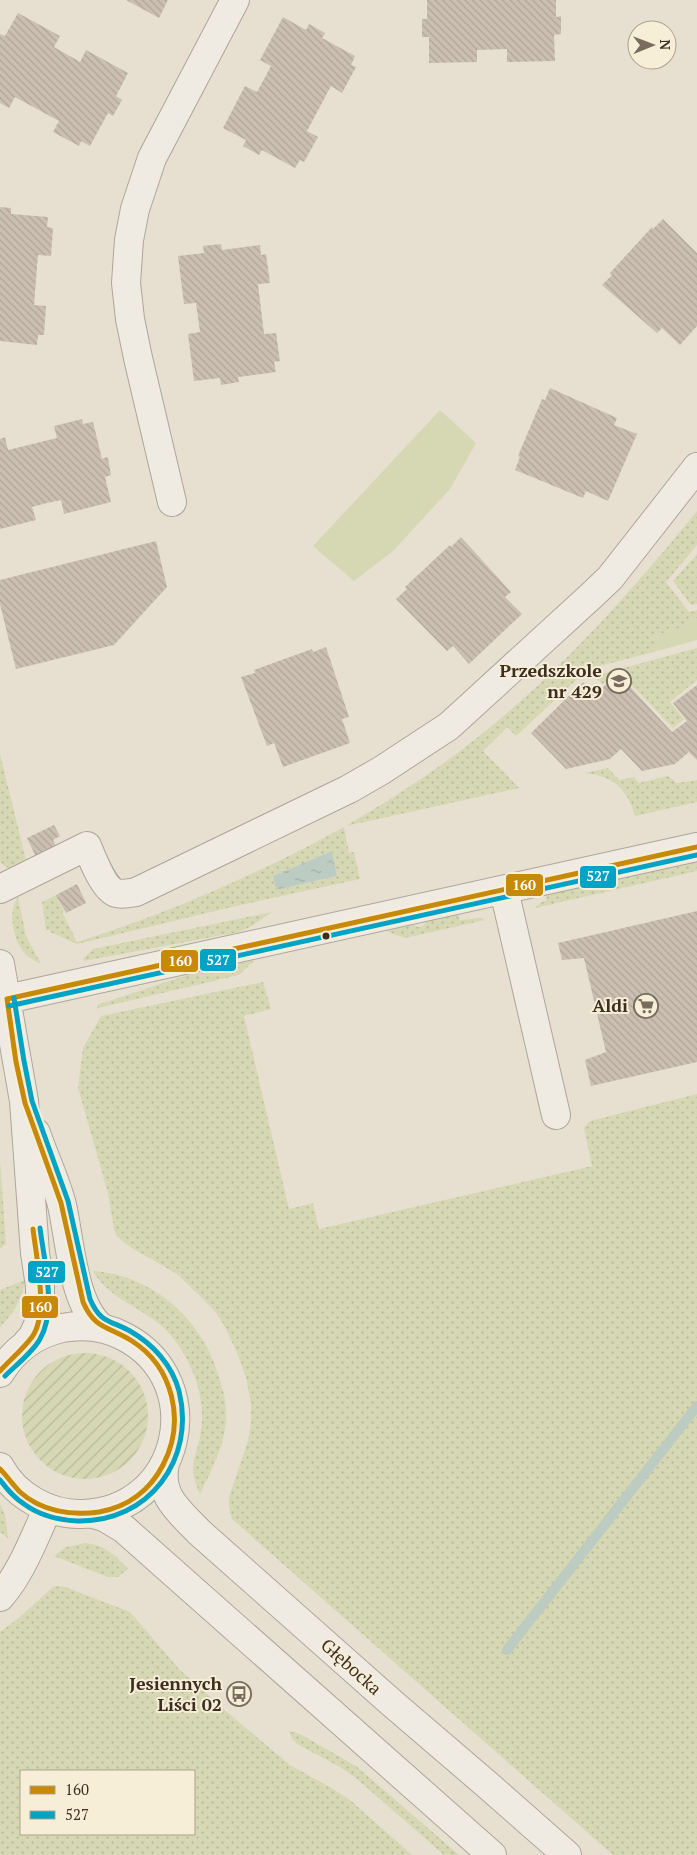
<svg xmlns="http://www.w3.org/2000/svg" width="697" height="1855" font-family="'PT Serif',serif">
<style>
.grass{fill:url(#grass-dots);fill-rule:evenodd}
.park{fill:#d6d7b3}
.garden{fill:url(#garden-furrows)}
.water{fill:url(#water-ripples)}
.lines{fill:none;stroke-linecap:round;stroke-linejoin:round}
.stream{stroke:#bcccc2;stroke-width:10}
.building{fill:url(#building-back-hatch)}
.minor-casing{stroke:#ada599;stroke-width:30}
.minor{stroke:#efebe3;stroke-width:28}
.bus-1-casing{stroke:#f7eed8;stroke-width:9}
.bus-2-casing{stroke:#f7eed8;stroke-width:9}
.bus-1{stroke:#c88808;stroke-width:5}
.bus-2{stroke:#03a3c5;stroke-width:5}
.bus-dot{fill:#3d2e20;stroke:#f7eed8;stroke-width:2}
.labels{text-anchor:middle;stroke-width:4;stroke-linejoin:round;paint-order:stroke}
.poi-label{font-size:18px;font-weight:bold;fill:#3d2e20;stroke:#f7eed8;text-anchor:end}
.street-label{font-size:18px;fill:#3d2e20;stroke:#f7eed8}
.line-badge{stroke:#f7eed8;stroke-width:2}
.badge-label{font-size:14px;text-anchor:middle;font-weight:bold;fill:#fff}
</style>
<defs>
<pattern id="grass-dots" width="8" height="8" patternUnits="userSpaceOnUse" patternTransform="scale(1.25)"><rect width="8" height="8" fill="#d6d7b3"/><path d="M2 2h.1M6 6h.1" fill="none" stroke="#b9b99a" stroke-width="1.8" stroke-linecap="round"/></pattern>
<pattern id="garden-furrows" width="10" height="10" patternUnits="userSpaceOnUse" patternTransform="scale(1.25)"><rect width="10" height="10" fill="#d6d7b3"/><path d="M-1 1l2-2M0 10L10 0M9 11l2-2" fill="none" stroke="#b9b99a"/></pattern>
<pattern id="water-ripples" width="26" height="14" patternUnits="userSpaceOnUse" patternTransform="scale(1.25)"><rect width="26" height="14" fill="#bcccc2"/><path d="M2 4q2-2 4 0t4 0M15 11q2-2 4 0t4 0" fill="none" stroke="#a2b0a6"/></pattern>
<pattern id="building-back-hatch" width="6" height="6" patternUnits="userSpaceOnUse" patternTransform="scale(1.25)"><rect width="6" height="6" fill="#cbbfb2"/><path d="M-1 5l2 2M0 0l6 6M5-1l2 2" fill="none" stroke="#afa499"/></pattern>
</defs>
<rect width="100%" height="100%" fill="#e7e0d1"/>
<path class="grass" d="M697,511V545L666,582L689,612L697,610V619L686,622L687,626L653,636L657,651L588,669L516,736L507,727L483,751L519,788L346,826C381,805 415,784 448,760C544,690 623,602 697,511Z
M697,554V604L691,605L673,581Z
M697,648V680L670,702L684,719L673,728L619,672L603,684L594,676Z
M0,754L26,860L8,868L4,866L0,861Z
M608,768L619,780L634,777L639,783L668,776L677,783L697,780V802L635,816C627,788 614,777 585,773Z
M344,827L349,853L354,852L360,879L236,906L77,944L50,932V930H46L42,902L56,895L64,911L62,912L77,942C170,913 258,874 344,827ZM332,851L337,876L276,890L273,876Z
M697,860V871L535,908L540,903L547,900L546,895Z
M18,897L26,936L41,964C36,961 31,959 27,956C13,942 7,913 18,897Z
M272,912L252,926L239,932L84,961L83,959L93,949Z
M456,915H458L460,920L481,918L485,920L405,938L386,931L413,925L418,927L423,926L426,922Z
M255,960L239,975L98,1008L97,1005L190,974Z
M263,982L271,1009L244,1016L289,1209L313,1203L319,1229L592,1166L584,1128L590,1121L697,1094V1855H613L232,1519L229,1508V1497L248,1441L251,1424V1404L246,1378L238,1355L225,1327L217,1314L206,1302L177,1274L127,1245L116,1235L114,1229L108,1193L78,1088L83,1048L101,1016Z
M0,1160L6,1244L0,1249Z
M93,1271C153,1275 203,1320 219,1377C224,1391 227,1407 226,1422C224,1447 211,1471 200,1494C186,1464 197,1459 201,1431C204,1410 200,1387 191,1368C183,1349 169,1329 151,1318C130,1303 106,1294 93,1271Z
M25,1280C22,1300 14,1313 0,1327V1290Z
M0,1504L5,1515L8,1538L0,1532Z
M86,1543C105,1545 116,1556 128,1569L118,1577H108L54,1556L66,1547Z
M57,1586L65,1587L130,1612L179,1669L227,1712L290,1765L333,1789L350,1800L412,1855H0V1632L20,1617L53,1587ZM21,1771H194V1834H21Z
M289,1731L300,1734L356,1766L459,1855H444L357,1779L340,1767L297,1744L292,1739Z"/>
<path class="park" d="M440,410L476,443L450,489L393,551L354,581L313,546Z
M697,619V640L657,651L652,636L687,626L686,622Z"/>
<path class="garden" d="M22 1416a63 63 0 1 1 126 0a63 63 0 1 1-126 0Z"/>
<path class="water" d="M332,851L337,876L276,890L273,876Z"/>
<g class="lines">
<path class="stream" d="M507,1650L697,1406"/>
</g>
<path class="building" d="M126,0H168L159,18Z
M427,0H556V17L561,16V34L554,35L555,61L507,62V49L477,50V62L429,63V37H422V19H427Z
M18,13L60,36L54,47L80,62L86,50L128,73L116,96L122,100L113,116L108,113L90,146L81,141L79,146L53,132L59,121L15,97L9,108L0,103V34L5,36Z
M283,17L306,30L309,24L325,33L322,38L355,56L351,65L356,67L342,93L331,86L307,131L318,137L304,162L300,160L295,168L262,150L259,155L243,146L246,140L223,128L245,86L257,92L271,66L260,60Z
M0,207L11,208V214L48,217L47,227L53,228L51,256L38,255L34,305L46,306L44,335H38L37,345L0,341Z
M663,219L697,253V326L680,345L662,328L657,333L602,285L612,275L610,273L652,227L653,229Z
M221,244L222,250L260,245L261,255L266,254L270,283L258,284L264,334L276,333L280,361L274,362L276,372L238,377L239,382L221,385L220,378L194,381L188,334L200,332L196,303L184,304L178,256L204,253L203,246Z
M550,388L617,418L614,425L637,434L608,501L586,491L583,498L515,470L520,457L518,456L542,399L545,400Z
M82,419L83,424L93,422L102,459L107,457L108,458L111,475L105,477L111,502L64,514L61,500L47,503L32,507L36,520L0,529V439L5,437L8,450L57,438L54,426Z
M461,537L511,592L505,597L522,614L469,664L453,646L447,651L396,599L407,589L405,587L450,545L451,547Z
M156,541L167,587L114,645L16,669L0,604V580Z
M326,647L349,717L342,719L350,743L283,767L274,743L267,746L241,677L255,673L254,670L312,649L313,652Z
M619,675L672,732L687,721L673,703L697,685V760L689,752L675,764L642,771L621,749L610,759L566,769L531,733L583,682L594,694Z
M54,825L60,836L53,840L56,846L36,857L27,838Z
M77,884L86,903L66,913L56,895Z
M697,911V1062L591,1086L585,1060L606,1052L584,958L562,960L558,943Z"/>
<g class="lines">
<defs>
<path id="minor" d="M172,502L138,358L130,319L126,283L129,240L135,209L152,158L235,0
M0,889L87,846C92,858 104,889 116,893C122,895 130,893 136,892L349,789L382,770L449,726L591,596L610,578L697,467
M504,890L556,1115
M0,964L24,1101L35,1253L40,1286V1320L33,1336L26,1344
M7,999L697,847
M36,1133C44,1157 56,1181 62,1205C70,1240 73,1306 102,1328
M0,1373C14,1350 36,1334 62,1328C84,1324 105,1326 125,1337C211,1383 180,1512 82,1514C50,1515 15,1496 0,1467
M165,1463C158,1496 178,1510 199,1532L393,1704L491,1788L567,1855
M93,1514L104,1517L124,1529L492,1855
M0,1597C22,1572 34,1538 48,1508"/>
</defs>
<use href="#minor" class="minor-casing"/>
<use href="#minor" class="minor"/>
<defs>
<path id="bus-1" d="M7,999L697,847
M0,1371C10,1360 23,1349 32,1337C49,1314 36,1256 33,1229
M0,1469C7,1476 13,1485 20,1492C41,1511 71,1516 99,1512C128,1507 150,1490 163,1465C186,1421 173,1367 132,1341C109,1326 95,1330 83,1302L61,1203L25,1103L16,1062L7,999"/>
<path id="bus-2" d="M9,1006L697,855
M5,1376C16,1365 33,1352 40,1339C57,1310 44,1260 40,1228
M0,1480C7,1489 14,1498 24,1504C39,1515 58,1520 77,1521C149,1523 196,1459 179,1391C172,1365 153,1344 130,1331C110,1320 100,1323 90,1299L68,1201L32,1101L24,1061L14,998"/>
</defs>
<use href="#bus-1" class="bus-1-casing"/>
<use href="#bus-2" class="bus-2-casing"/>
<use href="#bus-1" class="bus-1"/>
<use href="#bus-2" class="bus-2"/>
</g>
<defs>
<symbol id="school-ring" viewBox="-11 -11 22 22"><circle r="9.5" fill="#f7eed8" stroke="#786c5e" stroke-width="1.5"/><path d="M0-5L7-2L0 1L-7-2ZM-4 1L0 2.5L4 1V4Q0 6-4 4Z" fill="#786c5e"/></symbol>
<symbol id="supermarket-ring" viewBox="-11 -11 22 22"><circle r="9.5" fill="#f7eed8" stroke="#786c5e" stroke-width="1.5"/><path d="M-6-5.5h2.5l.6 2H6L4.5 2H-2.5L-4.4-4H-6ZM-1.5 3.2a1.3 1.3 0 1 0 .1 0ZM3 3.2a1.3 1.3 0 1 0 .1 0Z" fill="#786c5e"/></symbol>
<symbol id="bus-ring" viewBox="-11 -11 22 22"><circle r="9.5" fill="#f7eed8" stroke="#786c5e" stroke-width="1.5"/><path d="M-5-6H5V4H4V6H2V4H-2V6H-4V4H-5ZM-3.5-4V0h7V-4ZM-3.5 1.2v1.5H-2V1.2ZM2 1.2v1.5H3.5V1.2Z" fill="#786c5e"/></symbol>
</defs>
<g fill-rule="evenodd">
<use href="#school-ring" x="605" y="667" width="28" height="28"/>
<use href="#supermarket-ring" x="632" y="992" width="28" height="28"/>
<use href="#bus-ring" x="225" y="1680" width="28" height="28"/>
</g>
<circle class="bus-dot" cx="326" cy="936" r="4.5"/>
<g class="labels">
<g class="poi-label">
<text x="602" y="677">Przedszkole<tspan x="602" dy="21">nr 429</tspan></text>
<text x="628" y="1012">Aldi</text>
<text x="222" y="1690">Jesiennych<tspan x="222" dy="21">Liści 02</tspan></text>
</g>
<g class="street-label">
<text transform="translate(351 1667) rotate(42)" y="6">Głębocka</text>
</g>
</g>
<g class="line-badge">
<rect x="579" y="865" width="38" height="24" rx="5" fill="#03a3c5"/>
<rect x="505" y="873" width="39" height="24" rx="5" fill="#c88808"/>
<rect x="199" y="948" width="38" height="24" rx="5" fill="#03a3c5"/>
<rect x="160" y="949" width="39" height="24" rx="5" fill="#c88808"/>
<rect x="27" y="1260" width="39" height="24" rx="5" fill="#03a3c5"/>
<rect x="21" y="1295" width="38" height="24" rx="5" fill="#c88808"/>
</g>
<g class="badge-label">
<text x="598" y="881">527</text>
<text x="524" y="890">160</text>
<text x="218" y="965">527</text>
<text x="180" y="966">160</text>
<text x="47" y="1277">527</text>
<text x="40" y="1312">160</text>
</g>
<rect x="20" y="1770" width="175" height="65" fill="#f7eed8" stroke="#ada18e"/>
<rect x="30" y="1786" width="25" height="8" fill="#c88808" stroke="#ada18e"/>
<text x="65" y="1795" font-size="15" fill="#3d2e20">160</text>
<rect x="30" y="1811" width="25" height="8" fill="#03a3c5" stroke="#ada18e"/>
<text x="65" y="1820" font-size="15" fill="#3d2e20">527</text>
<g transform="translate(652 45) rotate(89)"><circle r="24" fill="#f7eed8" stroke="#ada18e"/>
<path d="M0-4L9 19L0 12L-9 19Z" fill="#786c5e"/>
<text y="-8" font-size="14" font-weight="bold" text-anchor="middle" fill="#3d2e20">N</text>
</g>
</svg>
